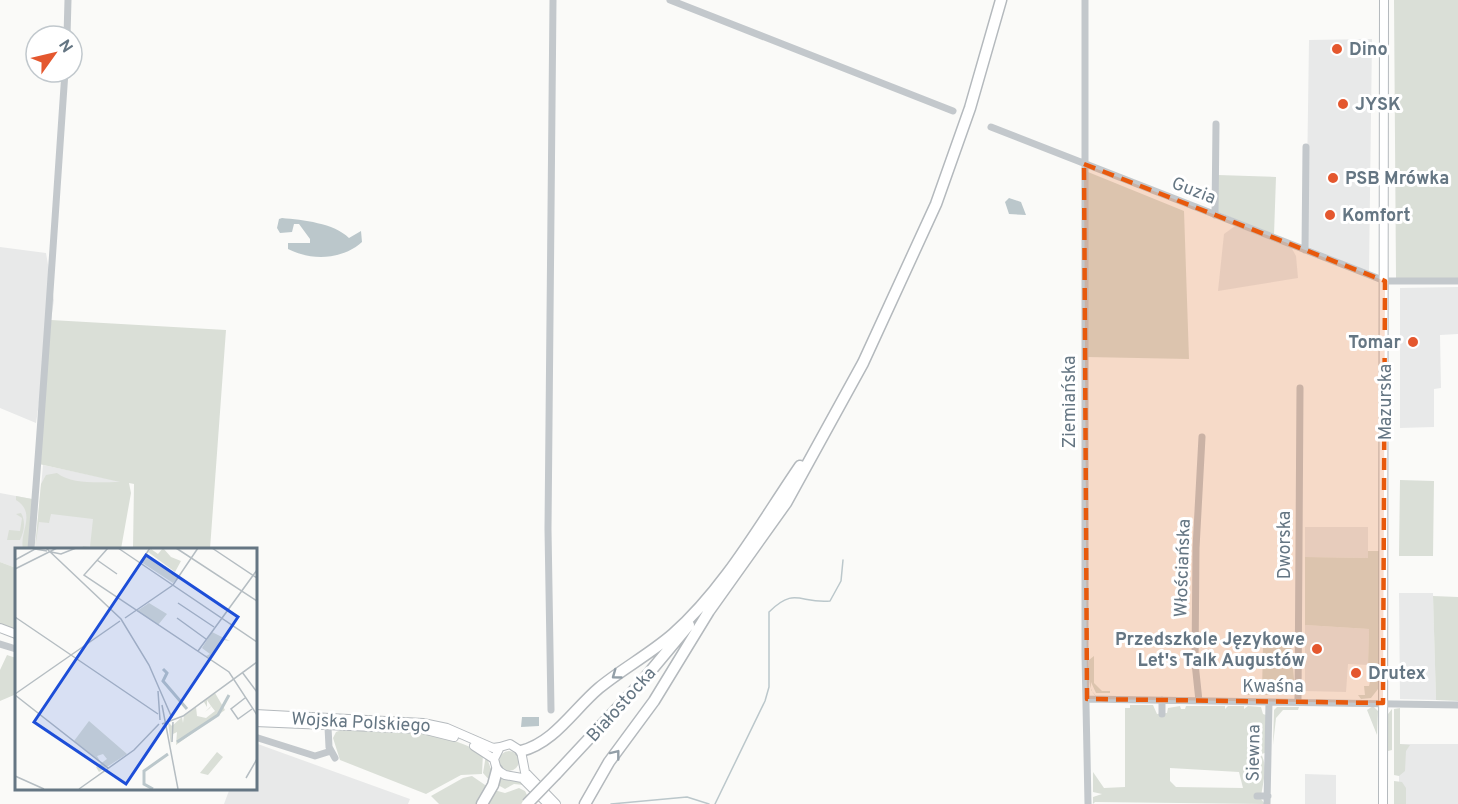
<svg xmlns="http://www.w3.org/2000/svg" width="1458" height="804" font-family="Overpass,sans-serif">
<style>
.built{fill:#e8e9e9}
.green{fill:#dadfd7;fill-rule:evenodd}
.water{fill:#bbc7cb}
.lines{fill:none;stroke-linecap:round;stroke-linejoin:round}
.stream{stroke:#bbc7cb;stroke-width:1.5}
.major-casing{stroke:#b5babe;stroke-width:10}
.highway-casing{stroke:#b4b9bd;stroke-width:13}
.minor{stroke:#c3c8cc;stroke-width:7}
.major{stroke:#fff;stroke-width:8}
.highway{stroke:#fff;stroke-width:10}
.highway-bridge-casing{stroke:#b4b9bd;stroke-width:13;stroke-linecap:butt}
.highway-bridge{stroke:#fff;stroke-width:10}
.oneway{stroke:#939fa8}
.marked{fill:#e8590c;fill-opacity:0.2;stroke:#e8590c;stroke-width:4.5;stroke-dasharray:12 8;stroke-linejoin:round}
.poi-dot{fill:#e4572e;stroke:#fff;stroke-width:2}
.labels{text-anchor:middle;stroke-width:6;stroke-linejoin:round;paint-order:stroke}
.poi-label{font-size:18px;font-weight:bold;fill:#657683;stroke:#fff;text-anchor:start}
.street-label{font-size:18px;fill:#657683;stroke:#fff}
.inset-river{fill:none;stroke:#bbc7cb;stroke-width:3}
.inset-road{fill:none;stroke:#b5bdc2;stroke-width:1.5}
.view{fill:#1d4ed8;fill-opacity:0.15;stroke:#1d4ed8;stroke-width:3}
.inset-edge{fill:none;stroke:#657683;stroke-width:3}
</style>
<rect width="100%" height="100%" fill="#fafaf8"/>
<path class="built" d="M1372,39L1369,272L1306,246L1309,40Z
M1235,226L1291,247L1296,256L1298,278L1218,291L1224,234Z
M0,247L46,253L54,300L36,423L0,408Z
M1458,287V334L1440,335L1441,388L1434,389V427L1400,428V288Z
M43,465L128,483L118,549H35Z
M0,493L32,499L28,549H16V568L0,562Z
M1305,527H1368V558L1305,557Z
M1399,593H1433L1436,700L1400,699Z
M1305,625L1369,629L1368,665L1348,664L1346,692L1305,691Z
M255,743L410,799L408,804H224L230,788H255Z
M1399,744H1458V804H1399Z
M1305,774L1336,775V804H1305Z"/>
<path class="green" d="M1394,0H1458V278H1396Z
M1088,172L1184,211L1189,359L1087,357Z
M1218,175L1276,177L1274,235L1218,212Z
M51,320L226,330L210,549H133L134,484L129,483L131,493L121,549H82L83,546L90,547L93,519L51,514L49,523L39,522L35,549L41,484L46,475L57,473C72,485 101,482 120,482L39,464Z
M1400,480L1434,481L1433,556H1399Z
M16,496L32,499L28,549H23C19,532 37,513 16,500Z
M21,513C26,521 24,532 20,540H7L9,530L20,531L22,518L16,514Z
M1368,551H1380L1378,689L1371,698L1361,699L1358,695H1365L1364,686H1369L1372,673L1368,665L1369,629L1305,625V557L1368,558Z
M0,562L16,568V629L0,624Z
M1433,596L1458,597V701L1436,700Z
M1263,645H1291L1295,690L1290,695L1274,692V695H1243V692H1262Z
M7,655L16,658L14,695L0,701V670Z
M1094,656V683L1102,691H1110V693H1096L1091,682V690L1097,697C1087,690 1089,672 1089,660Z
M1130,705H1153L1157,714L1167,713L1168,708L1180,706L1181,709H1185L1186,706H1225V709L1228,706H1244V709L1248,706L1261,707L1263,714L1266,715L1265,753L1261,754C1269,768 1262,783 1261,799L1265,804L1095,802L1093,804V797L1102,794L1093,792V772L1104,788L1125,787V708H1130ZM1170,768L1239,772L1243,788L1176,787L1170,781Z
M1373,706L1378,711L1377,735L1367,710Z
M1277,707H1299L1298,710H1283L1276,718L1273,745L1274,710Z
M1400,708V744L1410,745L1406,751L1405,771L1399,776L1394,775V709Z
M1392,709V750L1388,751V714Z
M344,729C398,730 433,728 483,753L482,774L461,775L426,794L340,760L333,738L336,732Z
M499 761a10 10 0 1 1 20 0a10 10 0 1 1-20 0Z
M486,755L493,775L491,782L483,773Z
M472,776L488,787L478,804H439L431,796L463,778Z
M500,777L520,781L524,785L514,784L505,789L498,785Z
M1394,781L1402,782L1406,788V804H1394Z
M519,788L525,791L528,797L521,804H486L494,790L505,793Z"/>
<path class="water" d="M1009,198L1021,202L1026,215L1009,214L1005,202Z
M282,218C303,220 334,223 349,238L361,231L362,242C342,260 311,261 288,249V243H310V239L299,224H294L292,232L280,233L277,228L279,219Z
M522,717H539V726L521,727Z"/>
<g class="lines">
<path class="stream" d="M611,804L687,797L709,804
M715,804L765,701L769,687V612C795,586 800,604 830,601L841,581L843,560"/>
<defs>
<path id="major" d="M0,628L16,634
M255,714L423,723L447,728L493,748L500,747
M255,722L422,729L454,737
M474,746L494,759
M548,804L522,778L505,775L497,770L494,759L500,747L510,744L521,751L525,772L556,804
M1383,804L1384,0"/>
<path id="highway" d="M521,751C554,743 574,709 599,688C622,669 650,654 673,634C725,588 761,523 800,466
M556,774L639,685L689,625
M482,804L493,785L497,770
M585,804L609,762L654,701L709,611L786,503L863,363L936,204L970,108L1001,0"/>
</defs>
<use href="#major" class="major-casing"/>
<use href="#highway" class="highway-casing"/>
<path class="minor" d="M670,0L953,111
M1085,0V655L1088,804
M67,36L68,0
M991,127L1385,281H1458
M1215,215L1216,124
M1305,250L1306,147
M31,549C44,390 54,231 65,72
M0,644L16,649
M1087,699L1458,705
M1162,700V714
M1199,701L1195,663L1196,548L1202,437
M1298,702L1300,388
M551,710L548,529L553,0
M328,727L329,747L335,758
M255,737L315,756L331,751
M1257,796H1268
M1267,804L1269,702"/>
<use href="#major" class="major"/>
<use href="#highway" class="highway"/>
<defs>
<path id="highway-bridge" d="M527,804L556,774"/>
</defs>
<use href="#highway-bridge" class="highway-bridge-casing"/>
<use href="#highway-bridge" class="highway-bridge"/>
</g>
<defs><path id="oneway-chevron" d="M-2-3.5L2.5 0L-2 3.5" fill="none" stroke-width="1.6" stroke-linecap="round" stroke-linejoin="round" transform="scale(1.5)"/></defs>
<g class="oneway">
<use href="#oneway-chevron" transform="translate(616 675) rotate(144)"/>
<use href="#oneway-chevron" transform="translate(616 754) rotate(-52)"/>
</g>
<path class="marked" d="M1084,164L1385,281L1383,703L1087,699Z"/>
<g class="poi-dot">
<circle cx="1337" cy="49" r="6"/>
<circle cx="1343" cy="104" r="6"/>
<circle cx="1333" cy="178" r="6"/>
<circle cx="1330" cy="215" r="6"/>
<circle cx="1413" cy="342" r="6"/>
<circle cx="1317" cy="649" r="6"/>
<circle cx="1356" cy="673" r="6"/>
</g>
<g class="labels">
<g class="poi-label">
<text x="1349" y="55">Dino</text>
<text x="1355" y="110">JYSK</text>
<text x="1345" y="184">PSB Mrówka</text>
<text x="1342" y="221">Komfort</text>
<text x="1401" y="348" text-anchor="end">Tomar</text>
<text x="1305" y="645" text-anchor="end">Przedszkole Językowe<tspan x="1305" dy="21">Let's Talk Augustów</tspan></text>
<text x="1368" y="679">Drutex</text>
</g>
<g class="street-label">
<text transform="translate(1194 190) rotate(21)" y="6">Guzia</text>
<text transform="translate(1069 402) rotate(-90)" y="6">Ziemiańska</text>
<text transform="translate(1385 402) rotate(-90)" y="6">Mazurska</text>
<text transform="translate(1284 545) rotate(-90)" y="6">Dworska</text>
<text transform="translate(1182 568) rotate(-88)" y="6">Włościańska</text>
<text x="1273" y="692">Kwaśna</text>
<text transform="translate(621 704) rotate(-48)" y="6">Białostocka</text>
<text transform="translate(361 722) rotate(3)" y="6">Wojska Polskiego</text>
<text transform="translate(1253 753) rotate(-89)" y="6">Siewna</text>
</g>
</g>
<g transform="translate(15 548)">
<rect width="242" height="242" fill="#fafaf8"/>
<path d="M148,0L156,9L166,13L160,24L133,4L136,1L143,6ZM131,6L164,28L158,35L126,14ZM134,55L152,66L143,77L122,63ZM197,84L215,93L208,92L195,110L191,108L195,106L187,100ZM200,145L210,162L161,197L162,184L158,186L157,179L156,198L153,174L157,178L167,169L168,175L169,167L181,159L182,168L191,170L200,163L196,158L195,160L190,164L196,158L192,152V159L189,154L182,157ZM74,173L112,206L84,224L81,219L92,211L88,206L82,208L85,213L59,193ZM202,204L208,209L193,227L185,225Z" fill="#dadfd7"/>
<path class="inset-river" d="M148,121L152,125L148,133L172,161M162,194L203,167L214,147M138,241L129,236V223L153,206"/>
<path class="inset-road" d="M31,0L106,71L134,117L157,170M93,0L69,27L214,124L242,167M103,0L242,94M161,0L242,53M197,0L242,30M36,4L46,6L61,0M0,12L20,1L32,3M82,12L102,26M125,15L135,0M0,21L42,0M163,55L199,79M0,69L143,166M110,70L158,37L183,0M162,70L191,91M183,103L242,22M227,124L242,144M143,143L145,172M0,146L105,73M0,147L93,220M230,150L216,161L223,171L237,161M147,157L163,241M147,176L168,168L242,114M157,194L158,174M0,228L29,241M231,230L242,211M64,241L119,202L144,176"/>
<path class="view" d="M131,7L223,69L111,236L19,174Z"/>
<rect width="242" height="242" class="inset-edge"/>
</g>
<g transform="translate(54 54) rotate(56)"><circle r="28" fill="#ffffff" stroke="#c1c8cd" stroke-width="1.5"/>
<path d="M0-4.5L10 22L0 15L-10 22Z" fill="#e4572e"/>
<text y="-9" font-size="16" font-weight="bold" text-anchor="middle" fill="#657683">N</text>
</g>
</svg>
